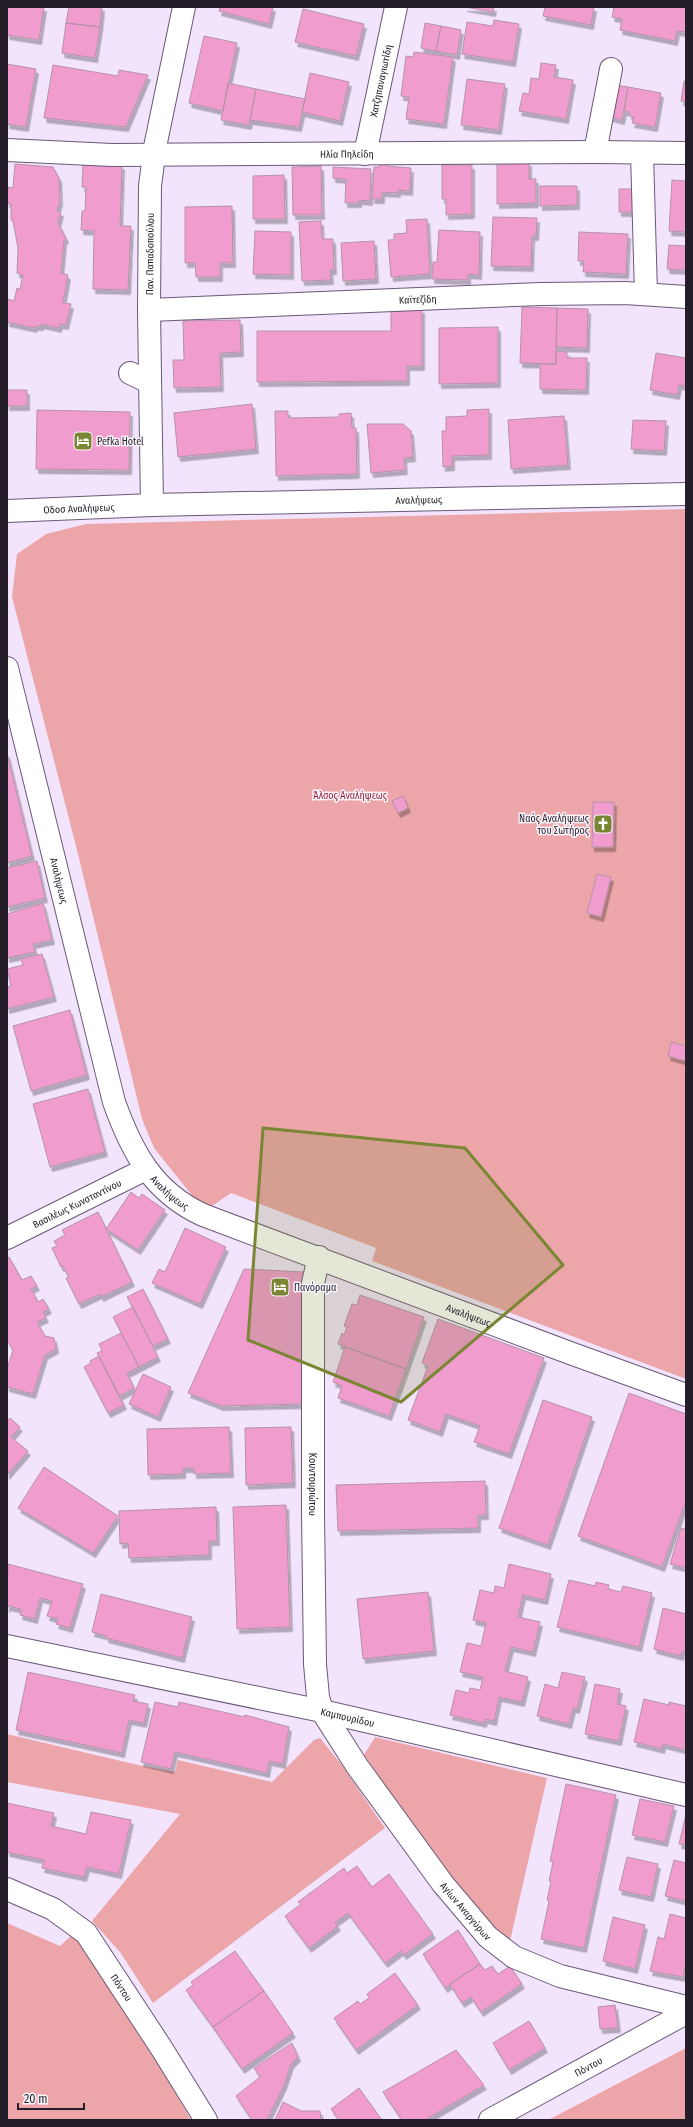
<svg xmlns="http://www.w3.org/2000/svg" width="693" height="2127" font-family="'Fira Sans Condensed',sans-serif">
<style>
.green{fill:#eca6a9}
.building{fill:#f19ccf;stroke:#b593a6;filter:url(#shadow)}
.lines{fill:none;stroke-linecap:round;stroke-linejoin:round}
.minor-casing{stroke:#695975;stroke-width:24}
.minor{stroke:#fff;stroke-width:22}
.marked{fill:#7a8633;fill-opacity:0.2;stroke:#7a8633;stroke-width:3;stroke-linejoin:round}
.labels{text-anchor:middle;stroke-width:3;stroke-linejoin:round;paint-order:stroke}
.street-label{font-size:10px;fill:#251e2a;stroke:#faf6fd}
.poi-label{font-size:10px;fill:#251e2a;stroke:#faf6fd;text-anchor:start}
.park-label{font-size:10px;fill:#962336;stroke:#faf6fd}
</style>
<defs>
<filter id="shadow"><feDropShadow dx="2.5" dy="4.5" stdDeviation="0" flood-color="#0004"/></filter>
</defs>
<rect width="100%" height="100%" fill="#f3e4fe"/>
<path class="green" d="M686,509V1379L372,1261L376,1248L231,1193L209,1208L199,1204L154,1148L142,1119L78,854L12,597L17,554L46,534L86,524Z
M7,1734L138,1765L175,1772L178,1760L272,1782L314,1740L320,1738L341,1764L385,1828L153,2003L120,1952L92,1921L180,1814L7,1782Z
M375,1737L547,1778L510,1941L494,1928L461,1893L364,1755Z
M7,1923L60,1946L75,1932L154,2055L191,2120H7Z
M686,2048V2120H548Z"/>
<path class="building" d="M7,7H44L39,40L7,35Z
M69,7H102L100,27L66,23Z
M220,7H273L269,24L219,11Z
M465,7H494L493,12Z
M545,7H594L591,25L543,16Z
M614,7H686V32L677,31L675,41L620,30L622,19L612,17Z
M303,9L364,24L356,56L295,42Z
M494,20L519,24L513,62L462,54L467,22L493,26Z
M66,23L100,27L95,58L62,53Z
M425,23L441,26L436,51L421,48Z
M441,26L461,30L457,55L436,51Z
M204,36L237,43L223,111L189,103Z
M414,52L453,57L444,124L406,119L409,97L401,96L406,56L413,57Z
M541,63L556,65L554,77L573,80L566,119L519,111L523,93L529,94L531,78L539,79Z
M7,64L36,69L26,127L7,124Z
M53,65L118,76L119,70L148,75L126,127L44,118Z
M310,73L349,82L340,121L302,112Z
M467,79L505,84L499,130L461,125Z
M684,81H686V102L681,101Z
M228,83L256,89L249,125L221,120Z
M616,85L628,87L622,120L610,117Z
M628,87L661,93L655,127L632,123L634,117L629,115V112L624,111Z
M256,89L305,99L299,127L250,120Z
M529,162V179H536V203L497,204V163Z
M380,163L388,164L387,166L411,168L410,191L398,190V193L382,192V199H372L374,167H379Z
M15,164L53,167L59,178L60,201L57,211L61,212L58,223L66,238L64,241L61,273L68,275L63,303L71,304L66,325L60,324L59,328L41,324V326H35L34,328L7,322V299L14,301L17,288L20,289L23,275L17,273L18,248L13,221L11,220V204L7,203L8,187L13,188Z
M83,164L122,165L120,226H131L128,290L93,289L94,231L81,230L82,211H85L86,187H82Z
M442,165H472V214L446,215V199H442Z
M321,166L322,215H293L292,167Z
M333,167L371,169L370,201L359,200V203H345L346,179L333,178Z
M284,175L285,219H253V176Z
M672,180L686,181V232L669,231Z
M540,186H577V205L540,206Z
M619,189H639L640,212H619Z
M232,206L233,263H220V277H196L195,263H185V207Z
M493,217L537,218L536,236H532L531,267L491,266Z
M427,219L430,274L391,277L388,240H394V234L407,233L406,220Z
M321,221L322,239H333L334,270H330L331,280L302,281L299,222Z
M439,230L480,232L479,275L468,274V280L432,279L433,262H437Z
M255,231L291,232V275L253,274Z
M579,232L628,234L626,274L583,272L584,261H578Z
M374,241L376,279L343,281L341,243Z
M669,245L686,246V270L667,269Z
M522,307L557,308L556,364L520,363Z
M557,308L588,309L587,348L556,347Z
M391,309H422V366H407V381L257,382V331H391Z
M240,320L241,352L220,353L221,387L174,388L173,360H184L183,321Z
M498,327V383L439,384V328Z
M556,351L567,352V358H587L586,390L540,389V364H556Z
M656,353L686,358V386L679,385L677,395L650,390Z
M7,390H27V406H7Z
M252,404L256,449L178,457L174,413Z
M489,409V455L452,456V466L443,467L442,431H446V417L467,416V410Z
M37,410L130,412L129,470L36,469Z
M275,411H288V418L339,417V414L351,413L352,428H356L357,474L276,476Z
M564,416L568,465L511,469L508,420Z
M633,420L666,421L664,451L631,449Z
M367,424H403L411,431L413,457L404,458L405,470L371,473Z
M7,753L32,856L7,863Z
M403,796L408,808L398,813L392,801Z
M593,802H614L613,847H592Z
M37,861L45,898L7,907V868Z
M597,874L611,877L601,917L587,913Z
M43,903L52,940L33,944L35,952L7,958V914Z
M42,954L54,997L7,1009V987L11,986L7,969L23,965L21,959Z
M70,1010L87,1075L31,1091L13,1026Z
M671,1042L686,1046V1061L668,1056Z
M88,1089L105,1152L50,1167L33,1104Z
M131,1192L139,1198L142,1194L165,1210L138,1250L106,1229Z
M98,1212L132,1282L101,1297L100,1294L79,1304L66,1278H69L63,1266L61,1267L52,1248L57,1246L54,1241L65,1235L62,1230Z
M185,1228L226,1247L200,1304L152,1283L159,1269L165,1272Z
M9,1257L22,1280L31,1276L37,1286L31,1289L38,1302L43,1299L49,1309L43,1312L46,1318L37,1322L45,1336L54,1338L56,1349L45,1355L33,1394L7,1387V1369L13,1350L7,1340V1258Z
M244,1269L304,1272L302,1404L221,1406L188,1393Z
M143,1289L168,1339L153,1346L127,1297Z
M360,1295L424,1317L406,1369L338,1344L342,1333L344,1335L347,1327L344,1326L352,1304L357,1305Z
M133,1307L158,1357L139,1367L113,1317Z
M438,1319L544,1358L509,1454L474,1442L480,1426L446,1414L440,1432L408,1420L428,1366L422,1363Z
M121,1333L139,1367L127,1373L134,1388L119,1396L97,1353L102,1351L99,1344Z
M345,1347L406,1369L389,1416L338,1398L342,1386L333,1382Z
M99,1356L124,1405L108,1413L84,1367L91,1363L90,1361Z
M143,1374L171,1387L158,1417L129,1404Z
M629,1393L686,1414V1501L662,1567L578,1536Z
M543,1400L592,1417L548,1545L499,1528Z
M10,1418L20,1427L11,1437L28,1451L7,1475V1422Z
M229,1427L231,1473L194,1474V1468H183V1474L148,1475L147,1429Z
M291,1427L293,1483L246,1485L245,1428Z
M44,1467L118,1516L93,1553L18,1508Z
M485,1481L486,1515H478V1528L338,1531L336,1485Z
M286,1505L290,1627L237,1629L233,1507Z
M216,1507L217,1541H209V1555L129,1558L128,1543L120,1544L119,1511Z
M681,1528L686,1529V1568L670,1564Z
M8,1564L83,1584L70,1628L56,1624L58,1619L47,1616L52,1601L40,1598L35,1619L20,1615L21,1609L8,1606L7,1608Z
M509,1564L551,1574L545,1600L523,1595L518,1617L540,1622L533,1652L511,1647L505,1671L528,1677L522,1702L499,1697L494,1721L485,1719L484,1723L450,1715L456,1690L469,1693L470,1688L480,1690L483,1677L460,1672L467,1643L481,1646L486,1623L473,1620L480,1590L494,1593L495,1586L504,1588Z
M569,1580L595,1586L596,1582L609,1585L608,1589L621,1592L623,1586L652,1593L639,1647L557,1627Z
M428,1592L434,1651L363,1659L357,1599Z
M101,1594L192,1617L182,1658L106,1638L107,1636L92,1632Z
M663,1608L686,1614V1652L682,1651L681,1656L654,1649Z
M28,1672L135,1695L133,1701L148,1704L144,1723L129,1720L122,1753L16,1730Z
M562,1672L585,1677L577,1709L573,1708L569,1724L537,1716L545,1684L558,1688Z
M595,1684L620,1689L617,1704L626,1706L619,1741L585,1734Z
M644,1699L669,1705V1702L686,1706V1750L663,1744L662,1749L634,1742Z
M155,1702L178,1707L179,1702L245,1717V1715L289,1727L283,1764L269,1761L267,1773L175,1752L171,1769L141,1762Z
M566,1784L616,1795L584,1948L541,1939L549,1901L547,1900L551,1881H549L553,1862L550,1861Z
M640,1799L674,1806L665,1842L632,1835Z
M7,1803L54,1813L51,1826L86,1834L91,1812L131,1820L119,1874L87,1867L84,1877L42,1868L44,1860L7,1852Z
M686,1814V1845L679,1844Z
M627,1857L658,1864L651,1897L619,1890Z
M674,1860L686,1863V1901L665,1896Z
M357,1866L372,1887L389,1874L433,1934L404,1955L401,1951L385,1963L348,1913L335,1922L338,1926L309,1948L285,1916L301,1904L298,1902L344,1868L347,1873Z
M670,1914L686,1918V1964L683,1977L650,1971L658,1937L664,1939Z
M613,1917L645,1925L635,1969L603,1961Z
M458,1930L480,1964L445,1988L423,1954Z
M235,1951L264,1991L213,2027L186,1990L193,1985L191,1982Z
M480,1964L485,1970L492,1966L498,1974L510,1966L522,1984L481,2012L471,1997L462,2003L450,1984Z
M395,1973L418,2005L356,2050L334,2018L358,2001L360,2004L369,1998L367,1994Z
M264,1991L293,2033L242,2069L213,2027Z
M615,2005L618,2028L600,2029L598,2007Z
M529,2021L545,2048L509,2070L493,2043Z
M292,2043L298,2057L291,2064L284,2085L267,2120H252L236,2096L260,2077L254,2068Z
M456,2050L484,2085L425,2120H402L383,2092Z
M359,2088L382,2120H339L331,2109Z
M283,2102L301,2111H320L321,2120H275Z"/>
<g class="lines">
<defs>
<g id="minor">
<path id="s1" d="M7,150L112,155L595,152L686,153"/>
<path d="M595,152L611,69"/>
<path d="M642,153L646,294"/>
<path id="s2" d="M365,154L396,7"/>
<path id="s3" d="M149,310L541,294L625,293L686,297"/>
<path d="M130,373L149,382"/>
<path id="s4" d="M152,505L149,310L150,186L155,147L184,7"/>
<path id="s5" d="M7,511L152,505L686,494"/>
<path id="s6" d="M7,668L114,1102C132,1152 153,1192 203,1215L570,1353L686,1395"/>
<path id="s7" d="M7,1238L146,1169"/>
<path id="s8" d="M319,1257L313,1283V1512L315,1664L318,1697L322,1711L357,1766L443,1884L488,1937L514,1957L560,1976L686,2007"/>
<path id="s9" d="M7,1646L322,1711L686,1795"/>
<path id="s10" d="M7,1889L53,1909L86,1933L162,2049L206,2120"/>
<path id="s11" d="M490,2120L686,2013"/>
</g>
</defs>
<use href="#minor" class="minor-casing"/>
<use href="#minor" class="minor"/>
</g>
<path class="marked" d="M263,1128L465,1148L563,1265L401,1402L248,1340Z"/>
<defs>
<symbol id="hotel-square" viewBox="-11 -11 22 22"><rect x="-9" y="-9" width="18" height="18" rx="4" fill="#7a8633" stroke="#faf6fd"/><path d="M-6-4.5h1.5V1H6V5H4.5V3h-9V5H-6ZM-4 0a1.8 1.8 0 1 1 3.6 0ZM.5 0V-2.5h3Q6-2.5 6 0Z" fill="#fff"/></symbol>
<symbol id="church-square" viewBox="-11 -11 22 22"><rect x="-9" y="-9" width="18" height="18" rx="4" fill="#7a8633" stroke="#faf6fd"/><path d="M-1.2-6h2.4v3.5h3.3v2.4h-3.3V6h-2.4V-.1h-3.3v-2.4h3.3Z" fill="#fff"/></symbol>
</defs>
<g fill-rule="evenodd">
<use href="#hotel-square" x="72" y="430" width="22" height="22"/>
<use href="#church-square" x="592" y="813" width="22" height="22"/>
<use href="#hotel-square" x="269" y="1276" width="22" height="22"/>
</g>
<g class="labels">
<g class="street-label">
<text dy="4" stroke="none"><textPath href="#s2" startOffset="75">Χατζηπαναγιωτίδη</textPath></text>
<text dy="4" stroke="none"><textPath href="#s1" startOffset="340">Ηλία Πηλείδη</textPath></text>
<text dy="4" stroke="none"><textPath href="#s4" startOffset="251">Παν. Παπαδοπούλου</textPath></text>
<text dy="4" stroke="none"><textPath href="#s3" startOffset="269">Καϊτεζίδη</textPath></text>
<text dy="4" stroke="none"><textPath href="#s5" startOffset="412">Αναλήψεως</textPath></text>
<text dy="4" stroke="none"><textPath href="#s5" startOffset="72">Οδοσ Αναλήψεως</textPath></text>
<text dy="4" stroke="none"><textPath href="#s6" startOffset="219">Αναλήψεως</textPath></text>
<text dy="4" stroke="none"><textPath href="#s6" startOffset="555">Αναλήψεως</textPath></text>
<text dy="4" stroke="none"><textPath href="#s7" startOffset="78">Βασιλέως Κωνσταντίνου</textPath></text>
<text dy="4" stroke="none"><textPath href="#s6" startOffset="879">Αναλήψεως</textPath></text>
<text dy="4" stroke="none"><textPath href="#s8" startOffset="228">Κουντουριώτου</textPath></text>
<text dy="4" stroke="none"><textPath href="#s9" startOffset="348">Καμπουρίδου</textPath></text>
<text dy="4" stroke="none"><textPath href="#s8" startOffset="702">Αγίων Αναργύρων</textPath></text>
<text dy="4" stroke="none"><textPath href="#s10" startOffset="156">Πόντου</textPath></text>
<text dy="4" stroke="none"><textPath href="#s11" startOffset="112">Πόντου</textPath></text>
</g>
<g class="poi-label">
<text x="97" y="445">Pefka Hotel</text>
<text x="589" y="822" text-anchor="end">Ναός Αναλήψεως<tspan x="589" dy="12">του Σωτήρος</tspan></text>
<text x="294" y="1291">Πανόραμα</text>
</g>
<g class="park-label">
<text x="350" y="799">Άλσος Αναλήψεως</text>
</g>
</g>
<rect width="693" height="2127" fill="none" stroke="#251e2a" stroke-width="16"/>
<path d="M18 2103v6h66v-6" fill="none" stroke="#251e2a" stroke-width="2"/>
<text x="24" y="2103" font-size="12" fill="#251e2a" stroke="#faf6fd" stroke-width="3" paint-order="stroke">20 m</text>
</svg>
